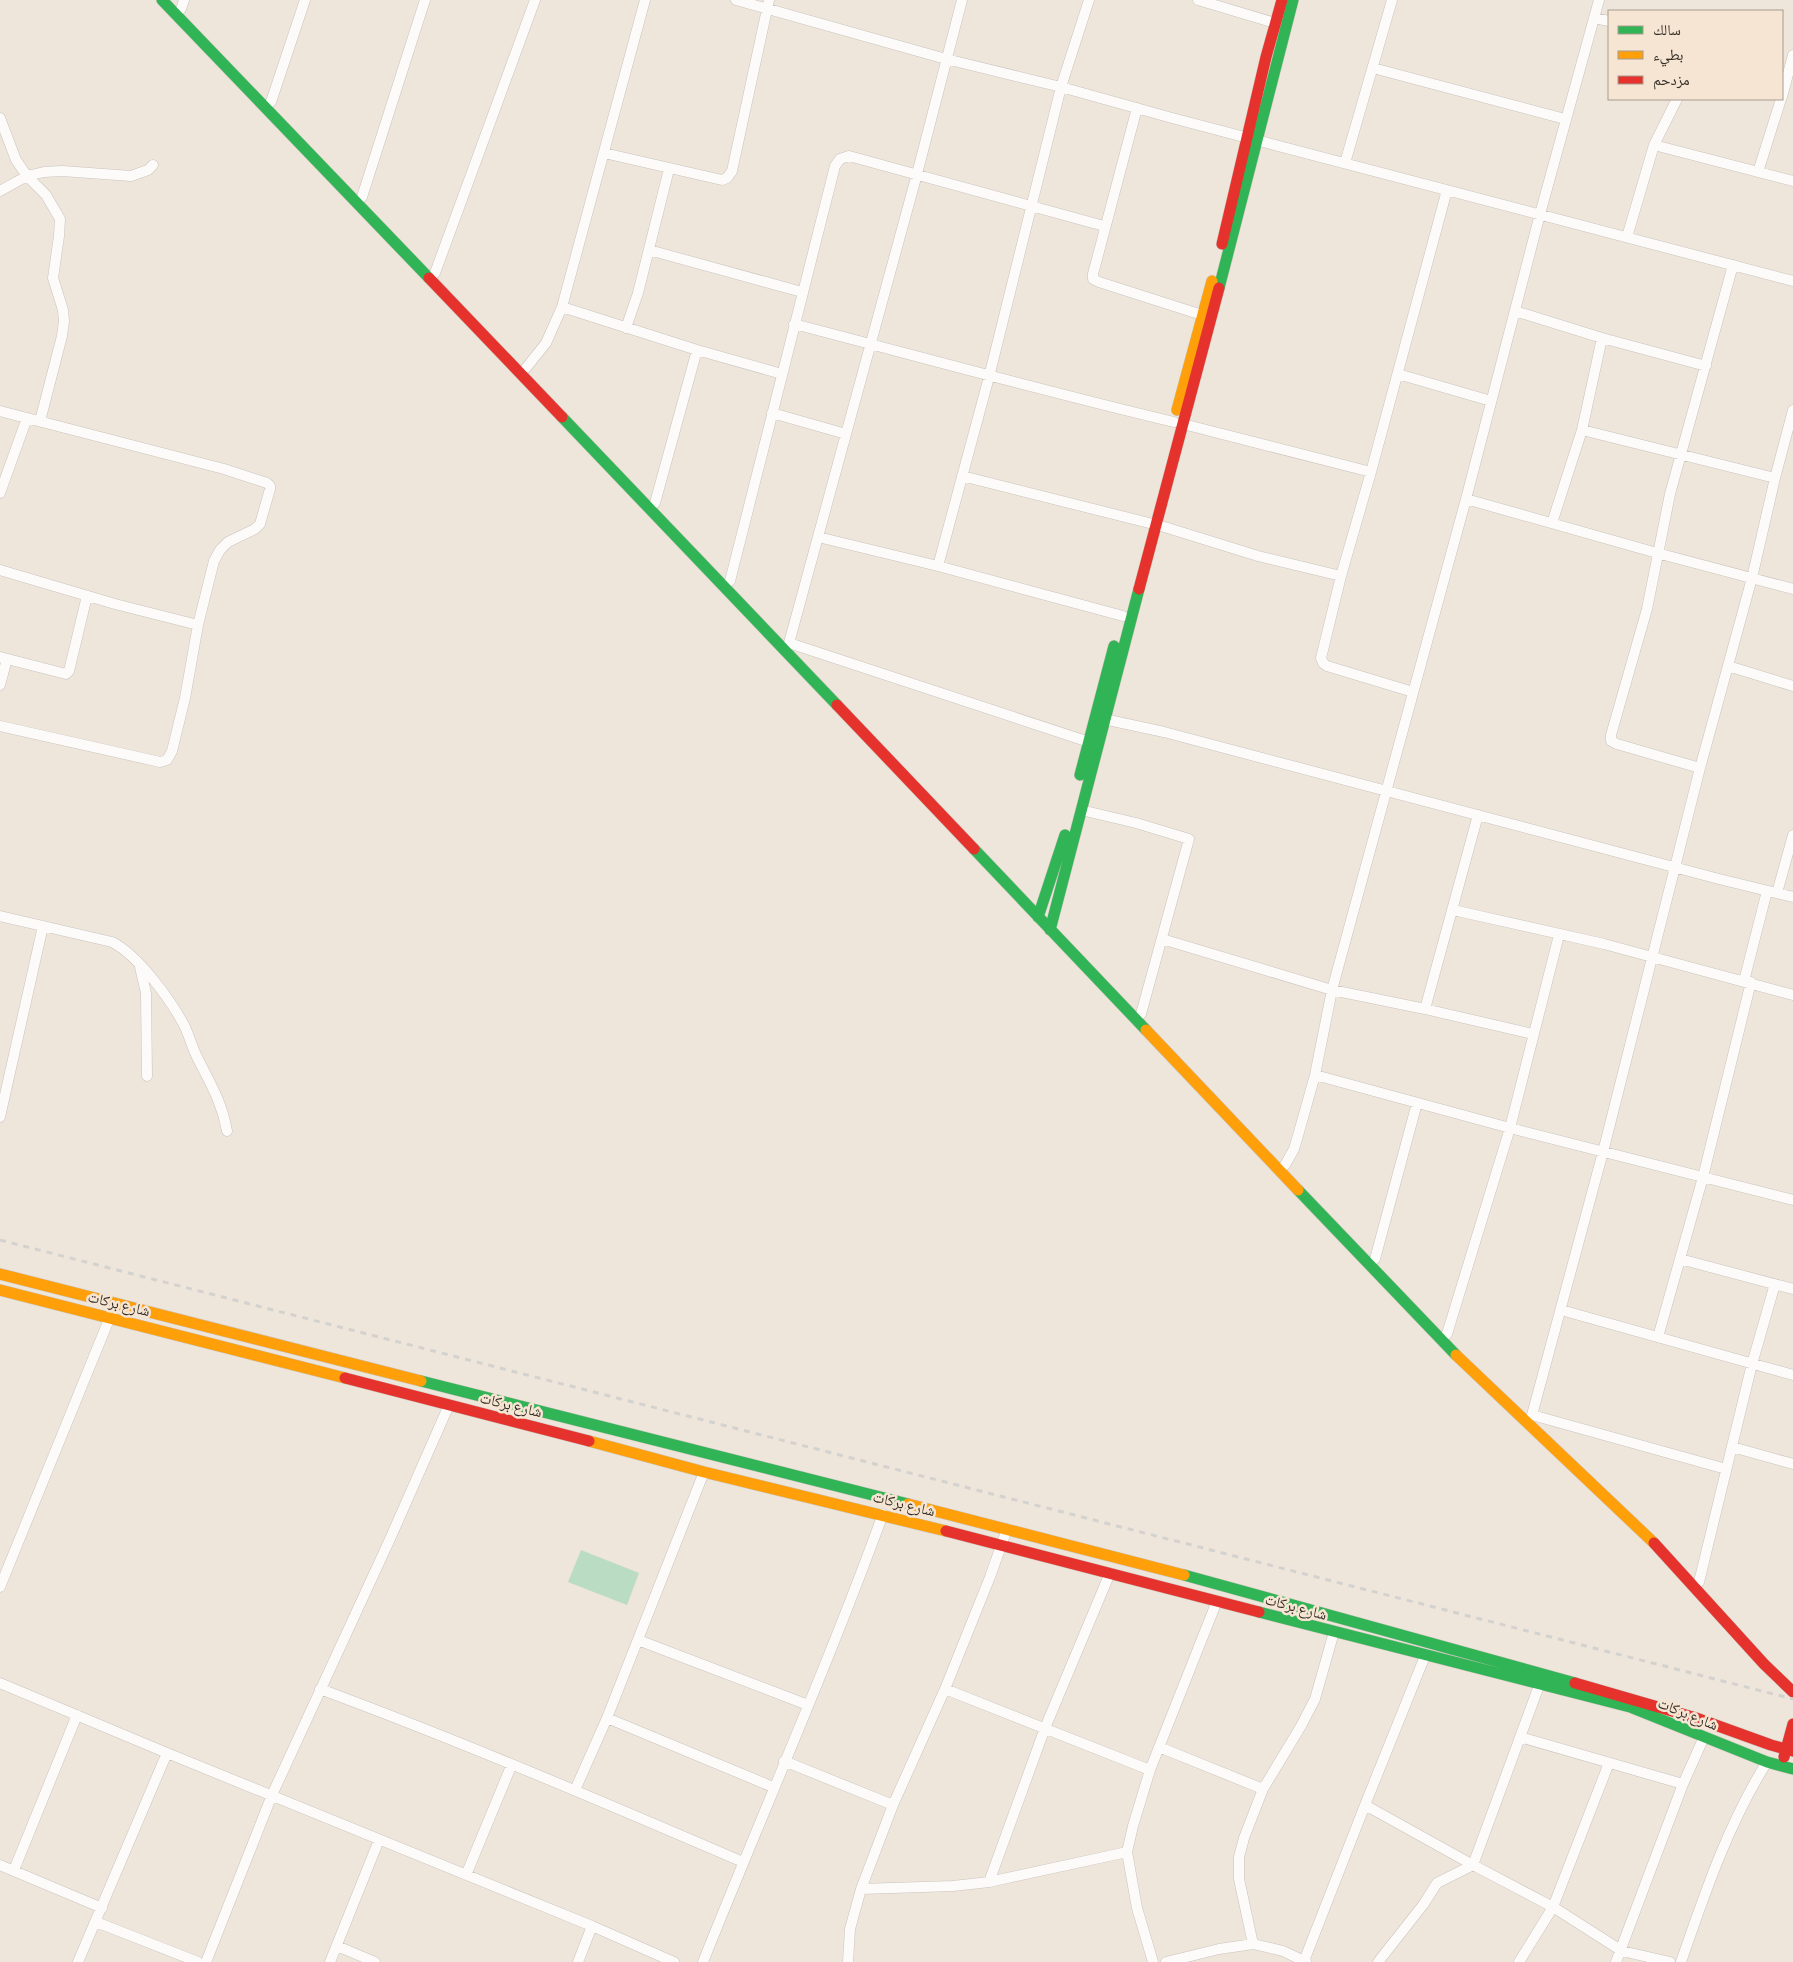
<svg xmlns="http://www.w3.org/2000/svg" width="1793" height="1962" font-family="Manrope,'Noto Naskh Arabic',sans-serif">
<style>
.green{fill:#badcc3}
.lines{fill:none;stroke-linecap:round;stroke-linejoin:round}
.street-casing{stroke:#cac4bc;stroke-width:11}
.fast-casing{stroke:#cac4bc;stroke-width:12}
.slow-casing{stroke:#cac4bc;stroke-width:12}
.jam-casing{stroke:#cac4bc;stroke-width:12}
.street{stroke:#fcfbfa;stroke-width:10}
.fast{stroke:#30b455;stroke-width:11}
.slow{stroke:#ff9f0a;stroke-width:11}
.jam{stroke:#e5322d;stroke-width:11}
.rail{stroke:#d4d2cf;stroke-width:3;stroke-dasharray:6 6;stroke-linecap:butt}
.labels{text-anchor:middle;stroke-width:5;stroke-linejoin:round;paint-order:stroke}
.street-label{font-size:15px;fill:#332d26;stroke:#f6e5d3}
</style>
<rect width="100%" height="100%" fill="#eee5db"/>
<path class="green" d="M581,1550L639,1573L627,1605L568,1582Z"/>
<g class="lines">
<defs>
<path id="street" d="M736,0L946,59L1061,87L1172,118L1793,281
M962,0L917,174L789,643L1089,742
M1198,0L1275,23
M181,9L184,0
M1594,18L1609,21
M1373,68L1565,119
M1782,97L1793,55
M271,102L305,0
M1137,108L1093,274V279L1099,282L1202,315
M0,118L16,160L27,176L46,195L60,219L59,236L53,278L63,310L64,321L62,336L40,421
M1654,145L1793,181
M604,153L722,180L727,178L732,171L769,0
M1345,163L1392,0
M1758,172L1781,99
M0,191L27,176L44,172L62,171L131,176L148,170L153,165
M362,197L425,0
M1627,237L1654,145L1677,99
M649,250L802,292
M435,273L535,0
M562,307L697,350L782,374
M1515,311L1602,338L1706,366
M794,324C921,357 1047,392 1174,422
M626,328L638,293L669,169
M526,368L546,343L562,307L645,0
M1398,374L1491,401
M0,411L224,469L267,483L270,486V489L260,524L255,529L228,542L220,550L214,561L198,625L185,698L172,751L167,760L160,762L0,726
M772,413L846,434
M1183,424L1371,472
M1582,430L1775,478
M962,476L1149,523
M0,493L27,418
M1466,499L1657,553L1793,589
M655,503L697,350
M1552,523L1582,430L1602,338
M1158,525L1258,556L1341,576
M818,537L938,566L1123,616
M938,566L989,377L1061,87L1089,0
M0,570L115,604L198,625
M730,581L835,166L840,159L849,156L1104,226
M0,657L66,674L69,671L87,596
M1728,666L1793,686
M0,685L7,659
M1413,692L1327,666L1323,663L1321,658L1341,576L1371,472L1447,190
M1099,718L1164,732L1719,879L1793,897
M1700,768L1617,744L1611,741V735L1647,609L1670,494L1733,265
M1081,810L1136,823L1189,839L1141,1014
M1777,893L1793,835
M1453,910L1604,944L1793,995
M0,916L112,942C138,955 170,999 184,1025C189,1035 192,1047 197,1057C210,1083 222,1102 227,1131
M1162,939L1332,990L1425,1009L1533,1034
M140,967L146,993L147,1076
M1744,981L1767,891
M1425,1009L1478,815
M1315,1075L1510,1128L1793,1200
M0,1117L43,926
M1285,1165L1294,1149L1299,1132L1315,1075L1332,990L1466,499L1540,214L1599,0
M1375,1259L1417,1103
M1680,1259L1793,1289
M1561,1310L1793,1375
M1447,1334L1510,1128L1559,935
M1658,1337L1703,1177L1751,982
M1732,1447L1793,1464
M1726,1469L1532,1415L1603,1152L1700,768L1752,578L1775,478L1793,410
M1699,1582L1752,1364L1775,1284
M0,1587L110,1317
M638,1640L808,1705
M0,1683L167,1753L592,1926L674,1962
M320,1689C463,1742 603,1802 743,1862
M945,1689L1150,1770
M607,1718L773,1787
M1520,1737L1683,1784
M1159,1747L1263,1789
M784,1761L893,1805
M575,1790L607,1718L704,1472
M1365,1805L1473,1865L1553,1907L1622,1951L1670,1962
M0,1865L102,1908
M14,1870L77,1715
M466,1875L512,1764
M989,1882L1045,1728L1110,1573
M861,1889L953,1886L989,1882L1127,1852
M96,1922L198,1962
M1253,1944L1239,1879V1857L1244,1838L1263,1789L1301,1726L1315,1699L1334,1632
M337,1946L375,1962
M1304,1961L1365,1805L1425,1656
M78,1962L167,1753
M206,1962L272,1795L390,1539L449,1405
M330,1962L379,1840
M578,1962L592,1926
M703,1962C763,1812 828,1665 883,1514
M848,1962L850,1929L861,1889L893,1805L945,1689L990,1577L1007,1529
M1153,1962L1137,1908L1127,1852L1133,1826L1150,1770L1217,1601
M1166,1962L1219,1949L1253,1944L1283,1951L1306,1962
M1378,1962L1423,1905L1437,1883L1473,1865L1540,1683
M1519,1962L1553,1907L1609,1763
M1616,1962L1683,1784L1704,1737
M1681,1962C1705,1893 1728,1824 1767,1762"/>
<path id="fast" d="M162,0L429,278
M1219,288L1293,0
M562,417L837,705
M1080,775L1114,646
M974,849L1146,1030
M1038,917L1065,835
M1050,930L1139,589
M1298,1190L1456,1355
M421,1381L908,1504
M1184,1575L1575,1683
M1259,1612L1630,1707L1767,1762L1793,1769"/>
<path id="slow" d="M1177,410L1212,281
M1146,1030L1298,1190
M0,1274L421,1381
M0,1290L345,1378
M1456,1355L1654,1543
M589,1441L704,1472L946,1531
M908,1504L1184,1575"/>
<path id="jam" d="M1222,244L1266,57L1282,0
M429,278L562,417
M1139,589L1219,288
M837,705L974,849
M345,1378L589,1441
M946,1531L1259,1612
M1654,1543L1764,1664L1793,1692
M1575,1683L1696,1718L1771,1745L1793,1751
M1784,1757L1793,1724"/>
</defs>
<use href="#street" class="street-casing"/>
<use href="#fast" class="fast-casing"/>
<use href="#slow" class="slow-casing"/>
<use href="#jam" class="jam-casing"/>
<use href="#street" class="street"/>
<use href="#fast" class="fast"/>
<use href="#slow" class="slow"/>
<use href="#jam" class="jam"/>
<path class="rail" d="M0,1240L1793,1699"/>
</g>
<g class="labels">
<g class="street-label">
<text transform="translate(119 1304) rotate(14)" y="5">شارع بركات</text>
<text transform="translate(511 1405) rotate(14)" y="5">شارع بركات</text>
<text transform="translate(904 1504) rotate(14)" y="5">شارع بركات</text>
<text transform="translate(1296 1607) rotate(15)" y="5">شارع بركات</text>
<text transform="translate(1688 1714) rotate(22)" y="5">شارع بركات</text>
</g>
</g>
<rect x="1608" y="10" width="175" height="90" fill="#f6e5d3" stroke="#a89b8e"/>
<rect x="1618" y="26" width="25" height="8" fill="#30b455" stroke="#a89b8e"/>
<text x="1653" y="35" font-size="15" fill="#332d26">سالك</text>
<rect x="1618" y="51" width="25" height="8" fill="#ff9f0a" stroke="#a89b8e"/>
<text x="1653" y="60" font-size="15" fill="#332d26">بطيء</text>
<rect x="1618" y="76" width="25" height="8" fill="#e5322d" stroke="#a89b8e"/>
<text x="1653" y="85" font-size="15" fill="#332d26">مزدحم</text>
</svg>
